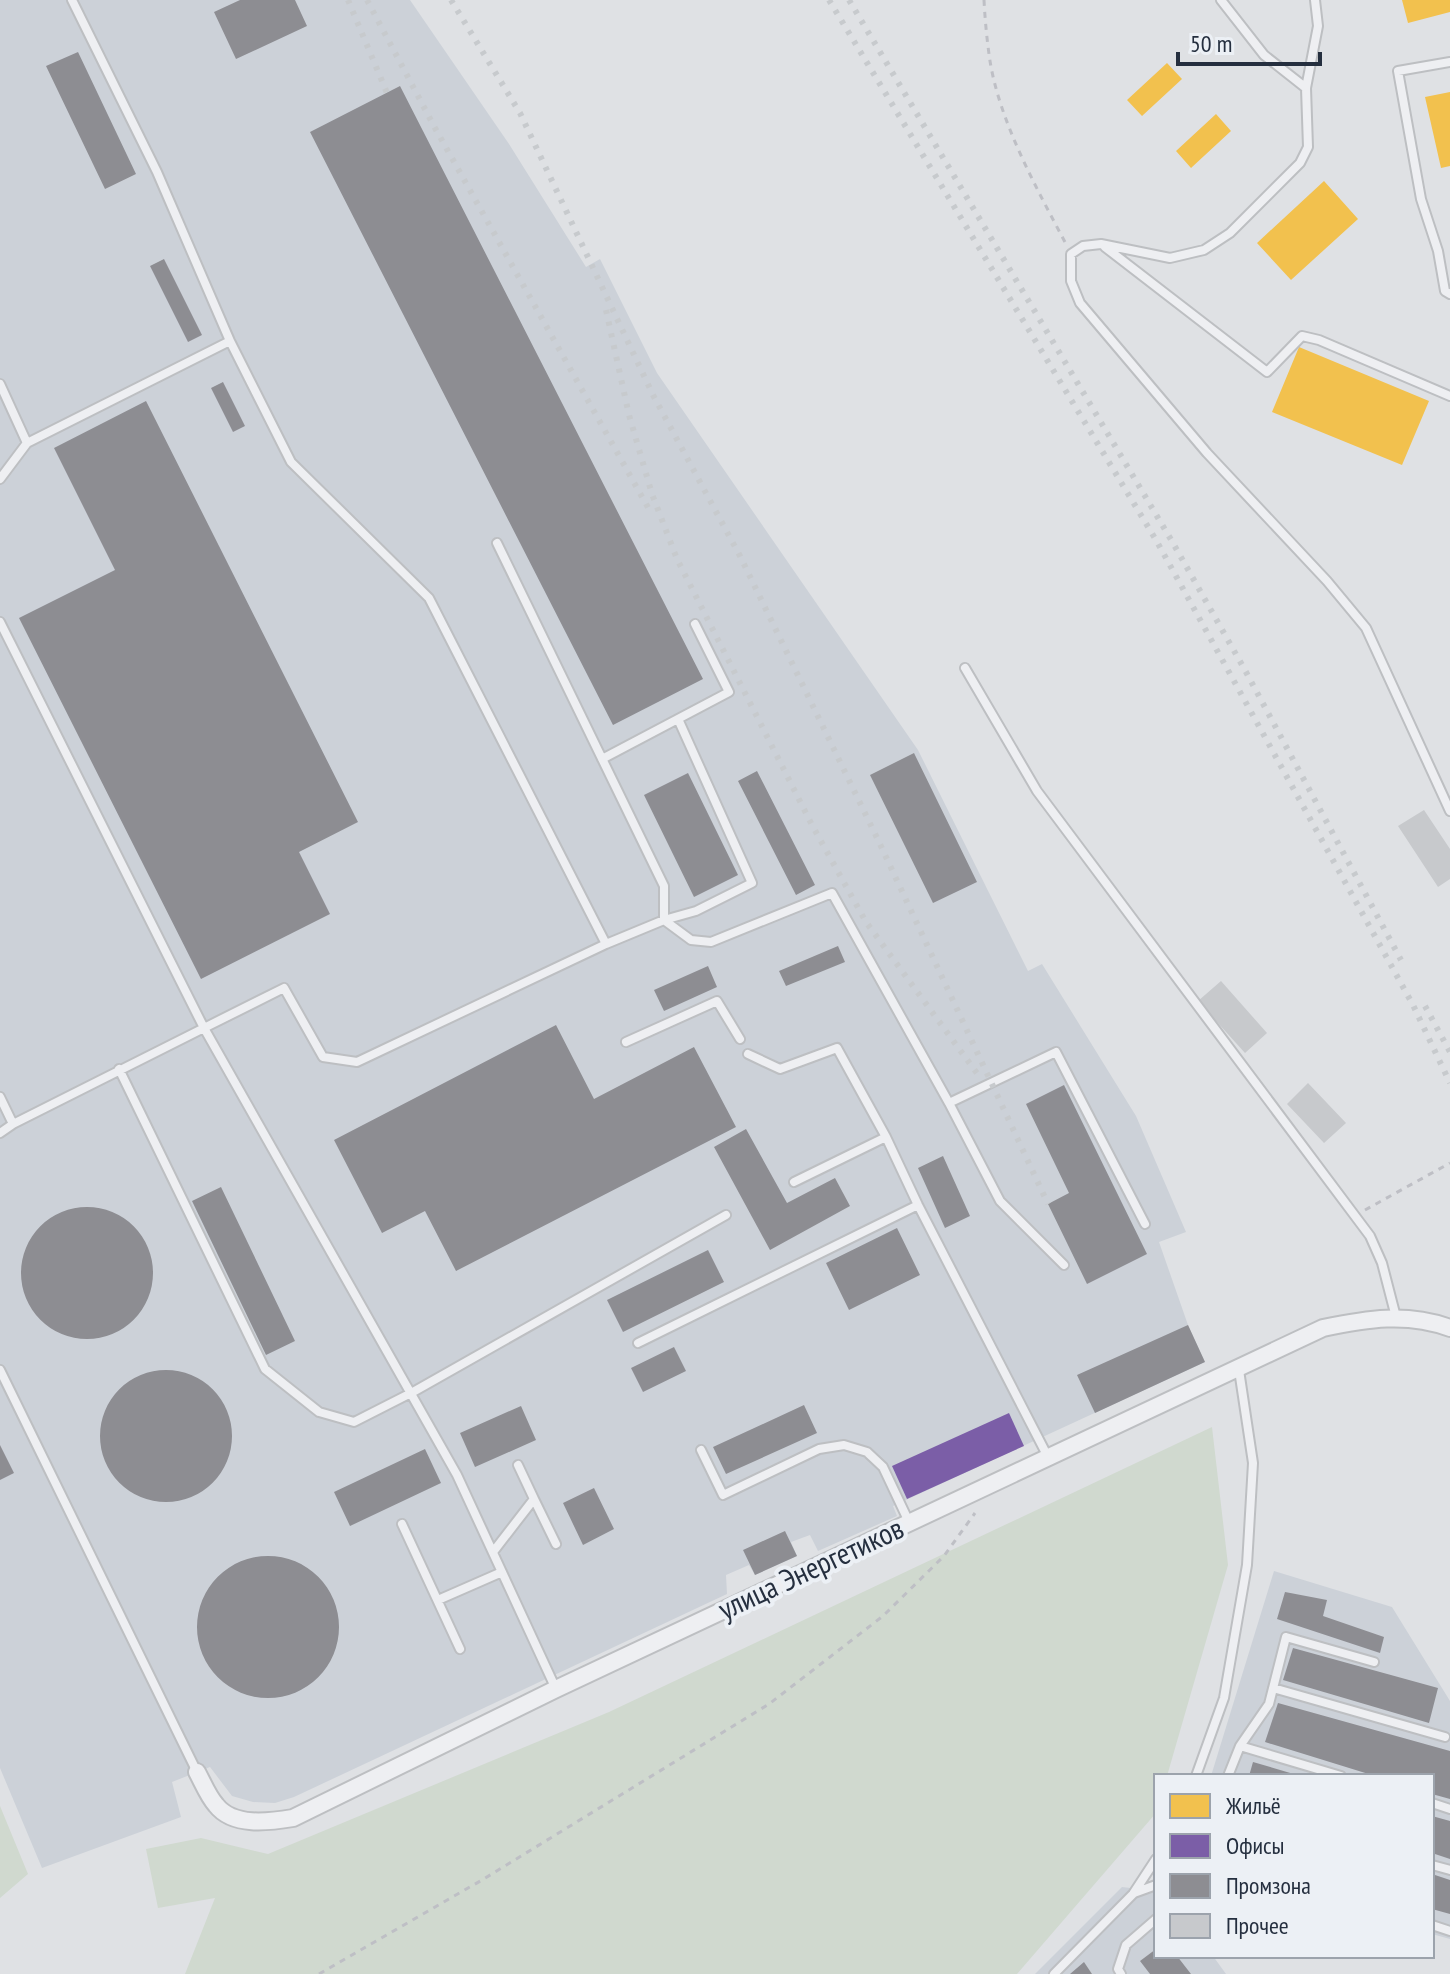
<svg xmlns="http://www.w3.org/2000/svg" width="1450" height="1974" font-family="'PT Sans Narrow',sans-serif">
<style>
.built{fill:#ccd1d8}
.green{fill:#d0d9cf}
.homes{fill:#f2c14e}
.offices{fill:#7b5ea7}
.industry{fill:#8d8d92}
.building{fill:#c7c9cc}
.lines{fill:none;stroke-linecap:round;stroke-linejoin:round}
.service-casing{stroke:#bdbfc2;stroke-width:12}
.minor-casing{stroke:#bdbfc2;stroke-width:20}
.path{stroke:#bebfc5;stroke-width:3;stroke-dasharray:6 6;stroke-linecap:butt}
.service{stroke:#eeeff2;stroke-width:8}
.minor{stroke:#eeeff2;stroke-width:16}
.rail{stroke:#c7cacd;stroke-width:6;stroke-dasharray:4 8;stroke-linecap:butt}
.labels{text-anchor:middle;stroke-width:8;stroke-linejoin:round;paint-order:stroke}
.street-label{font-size:30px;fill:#252f3f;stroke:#ecf0f5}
</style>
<rect width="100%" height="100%" fill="#dfe1e4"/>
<path class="built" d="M0,0H410L509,144L586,267L600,259L657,373L918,750L1028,971L1042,964L1136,1116L1186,1232L1159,1242L1188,1325L1205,1362L893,1506L897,1516L818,1551L810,1535L791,1542L797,1556L755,1575L749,1565L726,1575L727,1594L294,1797L275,1803L253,1802L232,1796L210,1767L172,1782L181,1817L42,1868L0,1768Z
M1274,1571L1392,1607L1450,1701V1939L1432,1934V1776H1211Z
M1122,1887L1156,1891V1956H1213L1226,1974H1035Z"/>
<path class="green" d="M1212,1427L1228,1565L1167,1776H1156V1813L1017,1974H185L215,1898L158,1908L146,1849L201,1838L268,1854L609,1712Z
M0,1806L28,1874L0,1898Z"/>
<path class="homes" d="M1402,0H1450V12L1408,23Z
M1167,63L1182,79L1142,116L1127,100Z
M1450,92V166L1441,168L1425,97Z
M1216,114L1231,131L1191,168L1176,151Z
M1324,181L1358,219L1291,280L1257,243Z
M1299,347L1429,401L1402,465L1272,412Z"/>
<path class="offices" d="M1009,1413L1024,1446L907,1499L892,1466Z"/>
<path class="industry" d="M240,0H295L307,26L236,59L214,12Z
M78,52L136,174L105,189L46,66Z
M400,86L703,679L613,725L310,132Z
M164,259L202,335L188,342L150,266Z
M223,382L245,426L233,432L211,388Z
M146,401L358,822L299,852L330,914L201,979L19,618L115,570L54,448Z
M914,753L977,882L933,903L870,775Z
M757,771L815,885L796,895L738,781Z
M688,773L738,875L694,897L644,795Z
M838,946L845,962L786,986L779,971Z
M708,966L717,987L664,1011L654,990Z
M556,1025L594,1099L694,1047L736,1127L456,1271L425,1211L382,1233L334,1140Z
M1064,1085L1147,1254L1087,1284L1048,1204L1069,1193L1026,1104Z
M746,1129L787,1203L835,1178L850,1206L770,1250L714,1147Z
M943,1156L970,1216L945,1228L918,1168Z
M221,1187L295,1341L266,1355L192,1201Z
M21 1273a66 66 0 1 1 132 0a66 66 0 1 1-132 0Z
M897,1228L920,1275L849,1310L826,1263Z
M708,1250L724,1282L623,1332L607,1300Z
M1188,1325L1205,1362L1095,1413L1077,1375Z
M674,1347L686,1371L643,1392L631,1368Z
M100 1436a66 66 0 1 1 132 0a66 66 0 1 1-132 0Z
M804,1405L817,1433L726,1474L713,1447Z
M521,1406L536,1440L475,1467L460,1433Z
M0,1445L14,1473L0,1480Z
M425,1449L441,1483L350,1526L334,1492Z
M594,1488L614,1529L583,1545L563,1503Z
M785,1531L797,1556L755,1575L743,1550Z
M197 1627a71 71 0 1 1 142 0a71 71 0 1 1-142 0Z
M1285,1592L1327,1600L1323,1616L1384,1637L1380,1653L1277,1619Z
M1293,1648L1438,1688L1429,1723L1283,1680Z
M1278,1703L1450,1751V1799L1432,1794V1776H1375L1265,1742Z
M1253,1762L1297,1775V1776H1249Z
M1432,1816L1450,1821V1859L1432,1853Z
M1432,1874L1450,1880V1914L1432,1909Z
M1156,1949V1956H1177L1191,1974H1150L1140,1961Z
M1084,1962L1092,1974H1070Z"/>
<path class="building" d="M1424,810L1450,849V879L1438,887L1398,826Z
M1221,981L1267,1033L1245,1053L1198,1001Z
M1308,1083L1346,1123L1324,1143L1287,1104Z"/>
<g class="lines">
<defs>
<path id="service" d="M72,0L157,172L230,341L291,462L429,598L606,944
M1221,0L1264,55L1306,88
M1315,0L1318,26L1306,88L1308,147L1300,163L1230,233L1204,250L1170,258L1101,244L1083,246L1071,254V281L1080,303L1207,453L1327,581L1366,628L1450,811
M1450,62L1398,71L1421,199L1438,251L1445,291L1450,294
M1105,247L1267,372L1302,336L1319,340L1450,396
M0,384L27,443
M0,479L27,443L230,341
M497,543L664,886V920L696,911L752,883L678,719
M0,622L204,1028L284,988L323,1057L357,1062L606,944L664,920L691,940L711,942L832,893L949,1103L1000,1201L1064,1265
M965,668L1037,791L1370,1236L1382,1263L1396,1317
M602,759L729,692L695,624
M626,1042L717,1001L740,1039
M748,1054L780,1069L837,1048L886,1137L918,1205L1048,1457
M119,1069L265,1369L319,1412L354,1422L413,1392L726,1215
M0,1097L13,1124
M949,1103L1056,1052L1145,1224
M0,1133L13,1124L204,1028L457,1475L556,1689
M794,1182L886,1137
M638,1343L918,1205
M0,1370L197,1772
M701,1450L723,1495L819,1449L844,1445L867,1452L883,1467L909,1522
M534,1499L556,1544
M402,1524L460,1649
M493,1552L534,1499L518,1465
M438,1600L502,1572
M1273,1688L1445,1737
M1240,1746L1341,1776
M1196,1776L1224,1698L1247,1565L1253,1463L1239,1370
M1228,1776L1240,1746L1269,1704L1286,1637L1374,1662
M1432,1803L1450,1809
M1432,1865L1450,1870
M1134,1893L1156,1885
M1432,1925L1450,1931
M1054,1974L1133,1894L1156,1859
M1121,1974L1118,1969L1126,1945L1156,1919"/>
<path id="minor" d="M197,1772C203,1783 208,1796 216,1805C233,1827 269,1822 293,1818L556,1689L1323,1328C1366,1319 1407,1312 1450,1328"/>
</defs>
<use href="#service" class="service-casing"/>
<use href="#minor" class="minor-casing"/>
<path class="path" d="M984,0C985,20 987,41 990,61C1000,123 1037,189 1066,244
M1365,1210L1450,1163
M319,1974L482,1880L769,1704L883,1616L944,1556L975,1513"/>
<use href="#service" class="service"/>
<use href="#minor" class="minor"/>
<path class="rail" d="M348,0L387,93
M367,0L435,128L650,511
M451,0L520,113L653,395L740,556L879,842L1048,1204
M829,0L1156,540L1413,1005L1450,1083
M849,0L1173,543L1246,672L1401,960
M606,310L629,415L652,494L677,559L812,825L866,922L979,1076
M1425,1006L1450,1052"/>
</g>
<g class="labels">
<g class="street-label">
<text transform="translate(811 1569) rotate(-25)" y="10">улица Энергетиков</text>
</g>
</g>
<rect x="1154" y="1774" width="280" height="184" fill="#ecf0f5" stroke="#9ca3ac" stroke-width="2"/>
<rect x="1170" y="1794" width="40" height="24" fill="#f2c14e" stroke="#9ca3ac" stroke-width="2"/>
<text x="1226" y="1814" font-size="24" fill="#252f3f">Жильё</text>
<rect x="1170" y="1834" width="40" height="24" fill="#7b5ea7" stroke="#9ca3ac" stroke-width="2"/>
<text x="1226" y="1854" font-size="24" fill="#252f3f">Офисы</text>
<rect x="1170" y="1874" width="40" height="24" fill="#8d8d92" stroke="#9ca3ac" stroke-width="2"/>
<text x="1226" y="1894" font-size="24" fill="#252f3f">Промзона</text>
<rect x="1170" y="1914" width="40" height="24" fill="#c7c9cc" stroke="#9ca3ac" stroke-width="2"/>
<text x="1226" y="1934" font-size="24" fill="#252f3f">Прочее</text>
<path d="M1178 52v12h142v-12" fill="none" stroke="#252f3f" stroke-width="4"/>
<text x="1190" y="52" font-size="24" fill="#252f3f" stroke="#ecf0f5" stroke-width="6" paint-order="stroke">50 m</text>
</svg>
